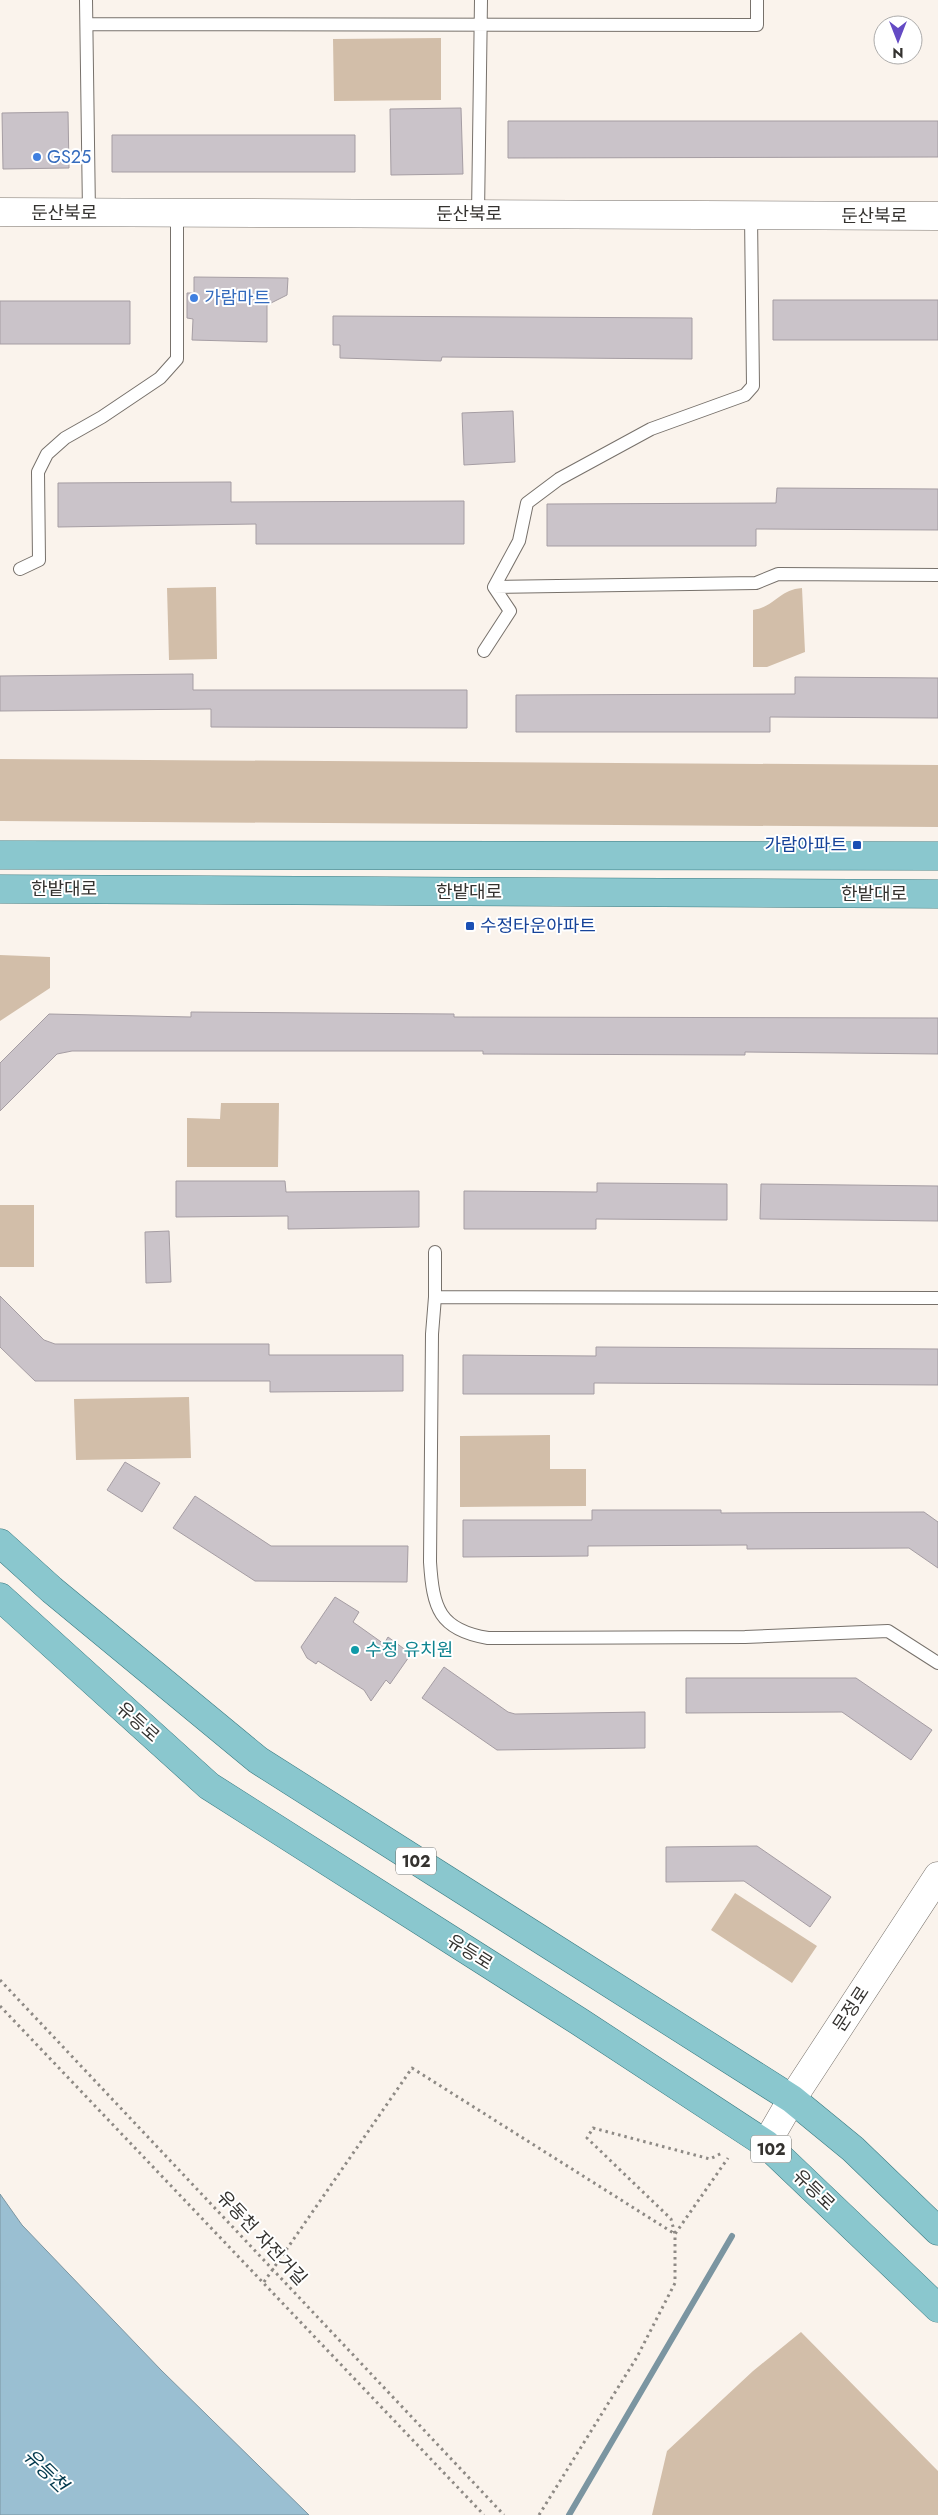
<svg xmlns="http://www.w3.org/2000/svg" width="938" height="2515" font-family="Jost,'Noto Sans KR',sans-serif">
<style>
.green{fill:#d2bea9}
.water{fill:#9abfd2;stroke:#7b95a1}
.lines{fill:none;stroke-linecap:round;stroke-linejoin:round}
.stream{stroke:#7b95a1;stroke-width:6}
.building{fill:#cac3c9;stroke:#a59da3}
.service-casing{stroke:#77716b;stroke-width:14}
.secondary-casing{stroke:#77716b;stroke-width:29}
.primary-casing{stroke:#397b82;stroke-width:29}
.path{stroke:#8e8a85;stroke-width:3;stroke-dasharray:2.5 4;stroke-linecap:butt}
.service{stroke:#fff;stroke-width:12}
.secondary{stroke:#fff;stroke-width:28}
.primary{stroke:#8ac7ce;stroke-width:28}
.shop-dot{fill:#3f7fe0;stroke:#fff;stroke-width:2}
.transit-dot{fill:#1a4fb4;stroke:#fff;stroke-width:2}
.culture-dot{fill:#0f9aa8;stroke:#fff;stroke-width:2}
.labels{text-anchor:middle;stroke-width:4;stroke-linejoin:round;paint-order:stroke}
.shield{fill:#fff;stroke:#71706d;stroke-width:1}
.shield-label{font-size:16px;font-weight:bold;fill:#34322f}
.shop-label{font-size:18px;fill:#366cbe;stroke:#fff;text-anchor:start}
.street-label{font-size:18px;fill:#34322f;stroke:#fff}
.transit-label{font-size:18px;fill:#164399;stroke:#fff;text-anchor:end}
.culture-label{font-size:18px;fill:#0d838f;stroke:#fff;text-anchor:start}
.water-label{font-size:19px;font-style:italic;fill:#02384c;stroke:#fff}
</style>
<rect width="100%" height="100%" fill="#faf3ec"/>
<path class="green" d="M441,38V100L334,101L333,39Z
M216,587L217,659L169,660L167,588Z
M802,588L805,652L767,667H753V610C775,607 778,590 802,588Z
M0,759L938,765V827L0,821Z
M0,955L50,957V988L0,1021Z
M221,1103H279L278,1167H187V1118L220,1119Z
M0,1205H34V1267H0Z
M189,1397L191,1458L76,1460L74,1399Z
M550,1435V1469H586V1506L460,1507V1436Z
M735,1893L817,1946L792,1983L711,1930Z
M801,2332L938,2471V2515H652L667,2451L753,2371Z"/>
<path class="water" d="M0,2194L22,2225L161,2370L309,2515H0Z"/>
<g class="lines">
<path class="stream" d="M569,2515L732,2236"/>
</g>
<path class="building" d="M461,108L463,174L391,175L390,109Z
M68,112L69,168L3,169L2,113Z
M508,121H938V157L508,158Z
M112,135H355V172H112Z
M194,277L288,278L287,295L267,305V342L192,340L193,319L187,318V293H194Z
M773,300H938V340H773Z
M0,301H130V344H0Z
M333,316L692,318V359L442,357L441,361L340,358V345H333Z
M513,411L515,462L464,465L462,413Z
M231,482V502L464,501V544H256V524L58,527V483Z
M777,488L938,489V530L756,529V546H547V504L776,503Z
M193,674V690H467V728L211,727V709L0,711V676Z
M795,677L938,678V718L770,717V732H516V695L795,694Z
M191,1012L454,1014V1017L938,1018V1054L745,1052V1055L483,1054V1051H72L57,1054L0,1111V1063L49,1014L191,1017Z
M176,1181H285L286,1192L419,1191V1227L288,1229V1216L176,1217Z
M597,1183L727,1184V1220L596,1219V1229H464V1191L597,1192Z
M761,1184L938,1186V1221L760,1219Z
M169,1231L171,1282L146,1283L145,1232Z
M0,1296L44,1340L55,1344H269V1355H403V1391L270,1392V1381H35L0,1347Z
M596,1347L938,1349V1385L594,1383V1394H463V1355L596,1356Z
M125,1462L160,1483L142,1512L107,1490Z
M195,1496L271,1546H408L407,1582L255,1581L173,1528Z
M592,1510H721V1513L924,1512L938,1522V1568L909,1548L747,1549V1545L588,1546V1556L463,1557V1520H592Z
M335,1597L359,1612L353,1622L384,1644L388,1637L411,1654L390,1684L386,1680L371,1701L364,1690L318,1661L316,1664L307,1658L301,1647Z
M444,1667L508,1712L515,1714L645,1712V1748L497,1750L422,1698Z
M686,1678H856L932,1730L911,1760L842,1712L686,1713Z
M757,1846L831,1897L810,1927L744,1881L666,1882V1847Z"/>
<g class="lines">
<defs>
<path id="service" d="M86,0L89,213
M87,24L757,25V0
M478,214L481,0
M20,569L39,560L38,472L47,454L65,438L102,417L160,378L177,359V213
M494,587L756,583L778,574L938,575
M484,651L510,611L494,587L519,541L527,503L559,479L651,429L745,395L753,386L751,215
M435,1252V1297L938,1298
M435,1297L432,1334L430,1562C433,1608 439,1630 488,1638L745,1637L888,1631L938,1663"/>
<path id="secondary" d="M0,212L938,216
M766,2144L792,2099L938,1876"/>
<path id="primary" d="M0,855L938,856
M0,889L938,894
M0,1543L52,1590L258,1760L792,2099L853,2149L938,2231
M0,1597L209,1786L580,2022L766,2144L938,2308"/>
</defs>
<use href="#service" class="service-casing"/>
<use href="#secondary" class="secondary-casing"/>
<use href="#primary" class="primary-casing"/>
<path class="path" d="M0,1980L504,2515
M0,2006L484,2515
M264,2282L412,2068L675,2234L671,2219L587,2138L593,2128L710,2159L722,2153
M539,2515L637,2357L675,2283V2234L728,2158"/>
<use href="#service" class="service"/>
<use href="#secondary" class="secondary"/>
<use href="#primary" class="primary"/>
</g>
<g class="shop-dot">
<circle cx="37" cy="157" r="5"/>
<circle cx="194" cy="298" r="5"/>
</g>
<g class="transit-dot">
<rect x="852" y="840" width="10" height="10" rx="2.5"/>
<rect x="465" y="921" width="10" height="10" rx="2.5"/>
</g>
<circle class="culture-dot" cx="355" cy="1650" r="5"/>
<g class="labels">
<g class="shield">
<rect x="396" y="1847.5" width="40" height="27" rx="4"/>
<rect x="751" y="2135.5" width="40" height="27" rx="4"/>
</g>
<g class="shield-label">
<text x="416" y="1867">102</text>
<text x="771" y="2155">102</text>
</g>
<g class="shop-label">
<text x="47" y="163">GS25</text>
<text x="204" y="304">가람마트</text>
</g>
<g class="street-label">
<text x="64" y="219">둔산북로</text>
<text x="469" y="220">둔산북로</text>
<text x="874" y="222">둔산북로</text>
<text x="64" y="895">한밭대로</text>
<text x="469" y="898">한밭대로</text>
<text x="874" y="900">한밭대로</text>
<text transform="translate(138 1722) rotate(42)" y="6">유등로</text>
<text transform="translate(470 1952) rotate(32)" y="6">유등로</text>
<text transform="translate(851 2009) rotate(-57)" y="6">문정로</text>
<text transform="translate(814 2190) rotate(44)" y="6">유등로</text>
<text transform="translate(262 2238) rotate(47)" y="6">유동천 자전거길</text>
</g>
<g class="transit-label">
<text x="847" y="851">가람아파트</text>
<text x="480" y="932" text-anchor="start">수정타운아파트</text>
</g>
<g class="culture-label">
<text x="365" y="1656">수정 유치원</text>
</g>
<g class="water-label">
<text transform="translate(46 2470) rotate(44)" y="7">유등천</text>
</g>
</g>
<g transform="translate(898 40) rotate(180)"><circle r="24" fill="#ffffff" stroke="#aeadac"/>
<path d="M0-4L9 19L0 12L-9 19Z" fill="#644bc4"/>
<text y="-8" font-size="14" font-weight="bold" text-anchor="middle" fill="#34322f">N</text>
</g>
</svg>
